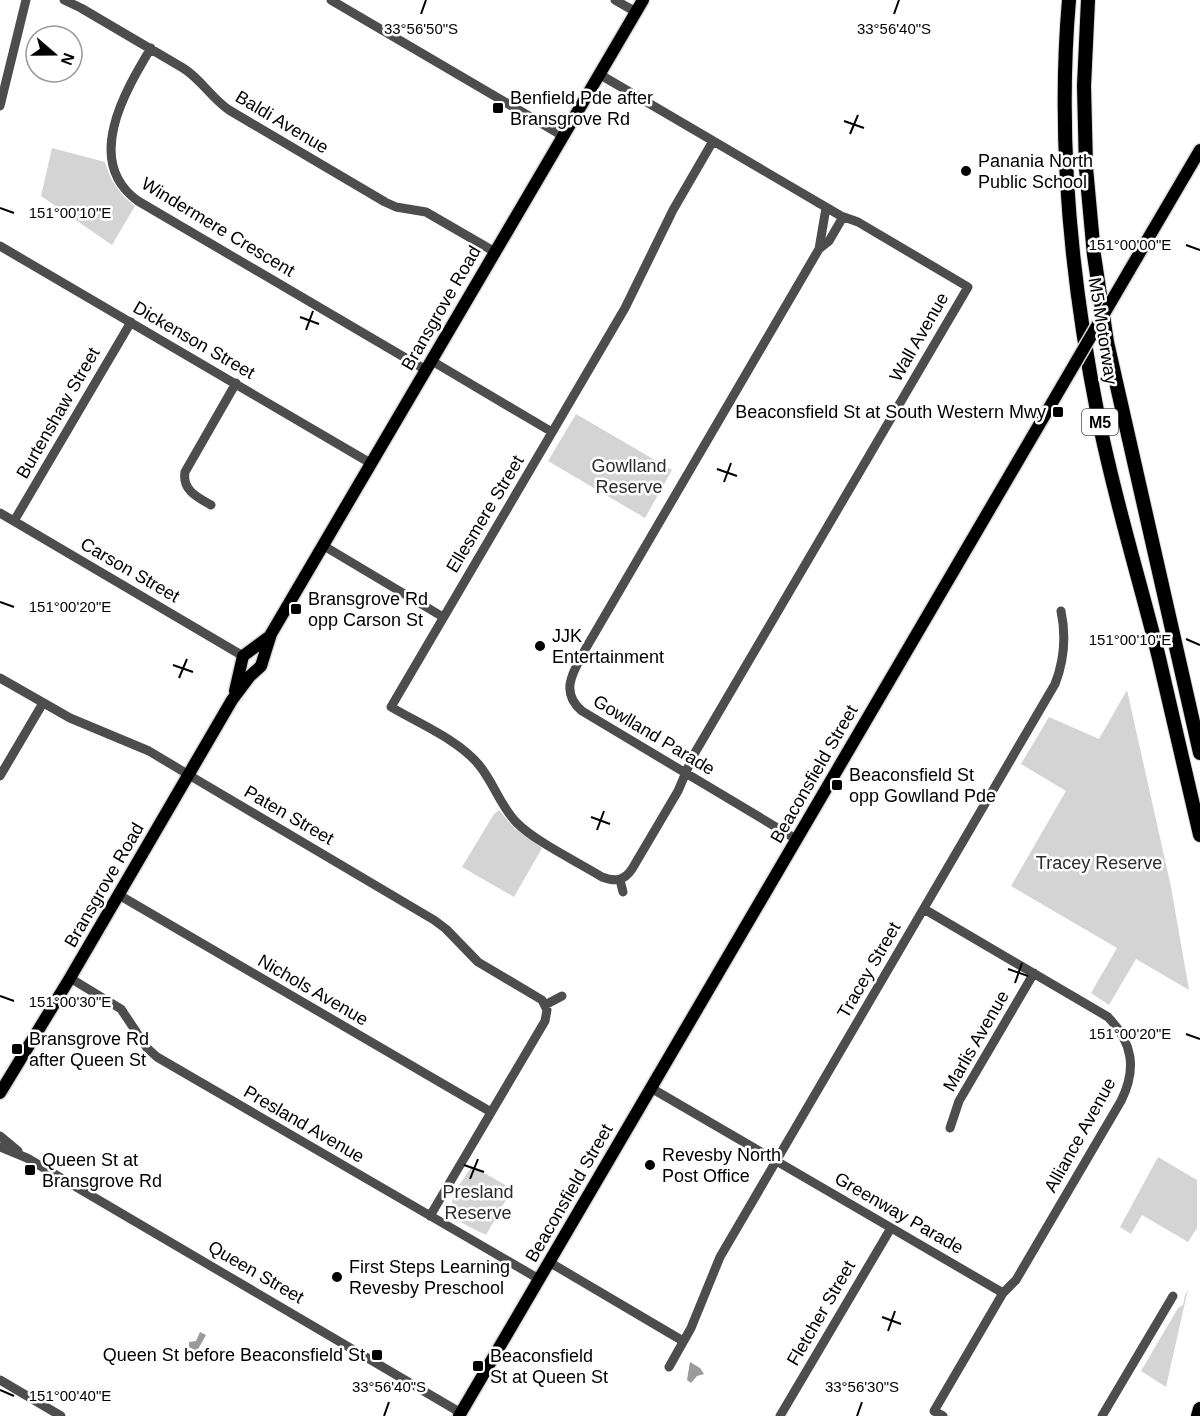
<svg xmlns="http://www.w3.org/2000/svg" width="1200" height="1416" font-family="Helvetica,sans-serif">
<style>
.green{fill:#d4d4d4}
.water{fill:#9b9b9b}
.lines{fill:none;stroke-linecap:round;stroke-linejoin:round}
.major-casing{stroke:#dbdbdb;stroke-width:15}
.highway-casing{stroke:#dbdbdb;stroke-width:16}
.minor{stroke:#4d4d4d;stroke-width:9}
.major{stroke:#000;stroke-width:12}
.highway{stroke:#000;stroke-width:14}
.major-bridge-casing{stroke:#dbdbdb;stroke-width:15;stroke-linecap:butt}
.major-bridge{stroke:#000;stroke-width:12}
.ticks{fill:none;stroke:#000;stroke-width:2}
.poi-dot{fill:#000;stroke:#fff;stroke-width:2}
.labels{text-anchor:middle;stroke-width:5;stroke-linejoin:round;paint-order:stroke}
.shield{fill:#fff;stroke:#4c4c4c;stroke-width:1.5}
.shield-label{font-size:16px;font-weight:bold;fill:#000}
.poi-label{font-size:18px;fill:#000;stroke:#fff;text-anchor:start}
.street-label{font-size:18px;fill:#000;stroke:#fff}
.park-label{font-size:18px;fill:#2b2b2b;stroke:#fff}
.ticks-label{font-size:15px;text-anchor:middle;fill:#000;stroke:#fff;stroke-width:5;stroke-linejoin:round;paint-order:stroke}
</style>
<rect width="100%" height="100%" fill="#fff"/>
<path class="green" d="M52,148L105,162C110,180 119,194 135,206L112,245L41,196Z
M576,414L672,470L645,518L548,461Z
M1127,690L1171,887L1189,990L1136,959L1109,1005L1091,993L1117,948L1011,886L1066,791L1021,764L1049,717L1099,739Z
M499,810L514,828L542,848L514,897L462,867L494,814Z
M1158,1157L1197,1180V1228L1188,1242L1142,1215L1131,1234L1120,1227Z
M472,1166L512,1189L486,1235C476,1230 464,1225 456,1218C442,1204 465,1178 472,1166Z
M1188,1289L1166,1387L1141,1371L1178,1308L1183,1305L1185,1295Z"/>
<path class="water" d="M200,1332L206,1335L197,1351L189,1347V1342L196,1341Z
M690,1362L700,1368L704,1374L697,1376L691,1383L687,1380Z"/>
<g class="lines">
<defs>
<path id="major" d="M1129,271L1200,150
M235,691L243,656L270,636
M0,1093L70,978L232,700L250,676L261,666L271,634L643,0
M459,1416L1063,384"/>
<path id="highway" d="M1069,0C1057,138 1071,280 1098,416C1114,498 1139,577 1159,658C1173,717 1186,776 1200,835
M1088,0L1084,86L1086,168L1094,255L1107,342L1200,753
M1198,1416L1200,1409"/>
</defs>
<use href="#major" class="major-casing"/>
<use href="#highway" class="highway-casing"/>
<path class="minor" d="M64,0L81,8L183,68C201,79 211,98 229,110L385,202L396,207L426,212L495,252
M331,0L563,136
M615,0L636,12
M151,48C125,91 83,162 138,201L426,370
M599,74L841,216L858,222L968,287L693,756L678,791L632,869C624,881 615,882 602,877C578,862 536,842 517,823C500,806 494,783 479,765C459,740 418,723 391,707L625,308L673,210L713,141
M0,106L26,0
M0,246L372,464
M819,249L829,241L843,217
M432,361L552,432
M211,505C197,497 182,490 185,472L236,383
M0,513L243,656
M14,521L131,322
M324,546L443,617
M0,678L70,718L149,751L199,781L434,920L446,929L478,962L542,1000L547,1010L545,1021L430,1216
M0,776L43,703
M796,839L582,711C558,691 575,669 586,648L819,249L826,208
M620,880L623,892
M119,895L491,1112
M924,909L1108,1017C1133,1043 1137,1069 1121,1101L1016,1280L1003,1293
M70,978L121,1009L147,1048L157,1057L539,1279
M545,1005L562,996
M651,1088L1003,1293L934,1411L943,1416
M950,1128L959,1101L1034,973
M0,1136L18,1151
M0,1147L27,1158L461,1413
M549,1262L683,1341
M669,1367L691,1328L720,1257L1055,684C1064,661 1066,635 1061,611
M0,1380L61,1416
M780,1416L891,1228
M1102,1416L1173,1296"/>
<use href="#major" class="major"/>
<use href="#highway" class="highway"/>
<defs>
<path id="major-bridge" d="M1063,384L1129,271"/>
</defs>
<use href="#major-bridge" class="major-bridge-casing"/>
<use href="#major-bridge" class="major-bridge"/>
</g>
<path class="ticks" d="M421,14L426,0M894,14L899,0M844,121L864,128M850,134L858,115M0,208L14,213M1186,245L1200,250M300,317L319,324M306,330L313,311M717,469L737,476M724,482L731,463M0,602L14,607M1186,639L1200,645M173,665L193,672M179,678L187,659M591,817L610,824M597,830L604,811M1008,969L1028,976M1015,983L1022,963M0,996L14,1001M1186,1034L1200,1039M464,1165L484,1172M470,1179L478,1159M882,1317L901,1324M888,1331L895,1311M0,1390L14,1396M384,1416L389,1402M857,1416L862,1402"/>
<g class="poi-dot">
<rect x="492" y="102" width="12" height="12" rx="3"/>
<circle cx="966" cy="171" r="6"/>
<rect x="1052" y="406" width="12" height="12" rx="3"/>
<rect x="290" y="603" width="12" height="12" rx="3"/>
<circle cx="540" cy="646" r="6"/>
<rect x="831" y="779" width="12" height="12" rx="3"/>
<rect x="11" y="1043" width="12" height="12" rx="3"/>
<circle cx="650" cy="1165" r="6"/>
<rect x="24" y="1164" width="12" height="12" rx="3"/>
<circle cx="337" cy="1277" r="6"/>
<rect x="371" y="1349" width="12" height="12" rx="3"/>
<rect x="472" y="1360" width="12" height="12" rx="3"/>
</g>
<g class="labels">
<rect class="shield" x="1082" y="409" width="36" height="26" rx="4.5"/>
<g class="shield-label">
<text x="1100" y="428">M5</text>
</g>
<g class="poi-label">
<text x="510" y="104">Benfield Pde after<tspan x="510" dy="21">Bransgrove Rd</tspan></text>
<text x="978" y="167">Panania North<tspan x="978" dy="21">Public School</tspan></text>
<text x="1046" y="418" text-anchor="end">Beaconsfield St at South Western Mwy</text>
<text x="308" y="605">Bransgrove Rd<tspan x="308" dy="21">opp Carson St</tspan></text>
<text x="552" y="642">JJK<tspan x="552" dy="21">Entertainment</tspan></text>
<text x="849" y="781">Beaconsfield St<tspan x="849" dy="21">opp Gowlland Pde</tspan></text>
<text x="29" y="1045">Bransgrove Rd<tspan x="29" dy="21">after Queen St</tspan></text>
<text x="662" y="1161">Revesby North<tspan x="662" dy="21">Post Office</tspan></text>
<text x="42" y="1166">Queen St at<tspan x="42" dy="21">Bransgrove Rd</tspan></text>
<text x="349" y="1273">First Steps Learning<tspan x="349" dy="21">Revesby Preschool</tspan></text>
<text x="365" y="1361" text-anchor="end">Queen St before Beaconsfield St</text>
<text x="490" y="1362">Beaconsfield<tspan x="490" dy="21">St at Queen St</tspan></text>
</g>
<g class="street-label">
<text transform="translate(282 122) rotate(31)" y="6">Baldi Avenue</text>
<text transform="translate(218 227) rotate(31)" y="6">Windermere Crescent</text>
<text transform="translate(441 308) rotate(-60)" y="6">Bransgrove Road</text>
<text transform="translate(1103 331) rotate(81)" y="6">M5 Motorway</text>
<text transform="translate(919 337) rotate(-60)" y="6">Wall Avenue</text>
<text transform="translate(194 340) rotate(30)" y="6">Dickenson Street</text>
<text transform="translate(58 413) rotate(-60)" y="6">Burtenshaw Street</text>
<text transform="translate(485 514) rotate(-59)" y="6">Ellesmere Street</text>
<text transform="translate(130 570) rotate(30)" y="6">Carson Street</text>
<text transform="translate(654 735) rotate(31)" y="6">Gowlland Parade</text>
<text transform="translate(814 774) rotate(-60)" y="6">Beaconsfield Street</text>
<text transform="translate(289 815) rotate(30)" y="6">Paten Street</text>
<text transform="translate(104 885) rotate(-60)" y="6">Bransgrove Road</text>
<text transform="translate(869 970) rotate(-60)" y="6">Tracey Street</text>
<text transform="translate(313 990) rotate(30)" y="6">Nichols Avenue</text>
<text transform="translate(976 1041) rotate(-60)" y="6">Marlis Avenue</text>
<text transform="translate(304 1124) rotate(30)" y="6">Presland Avenue</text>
<text transform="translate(1080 1135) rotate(-61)" y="6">Alliance Avenue</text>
<text transform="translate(569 1193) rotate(-60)" y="6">Beaconsfield Street</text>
<text transform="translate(899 1213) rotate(30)" y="6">Greenway Parade</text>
<text transform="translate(256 1272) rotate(30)" y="6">Queen Street</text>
<text transform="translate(821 1313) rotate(-60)" y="6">Fletcher Street</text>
</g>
<g class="park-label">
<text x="629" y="472">Gowlland<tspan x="629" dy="21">Reserve</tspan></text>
<text x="1099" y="869">Tracey Reserve</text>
<text x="478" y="1198">Presland<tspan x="478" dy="21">Reserve</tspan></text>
</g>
</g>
<g class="ticks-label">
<text x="421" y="34">33°56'50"S</text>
<text x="894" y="34">33°56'40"S</text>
<text x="70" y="218">151°00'10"E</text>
<text x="1130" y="250">151°00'00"E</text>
<text x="70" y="612">151°00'20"E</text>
<text x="1130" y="645">151°00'10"E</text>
<text x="70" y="1007">151°00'30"E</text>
<text x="1130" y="1039">151°00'20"E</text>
<text x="389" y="1392">33°56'40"S</text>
<text x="862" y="1392">33°56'30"S</text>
<text x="70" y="1401">151°00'40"E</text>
</g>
<g transform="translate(54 54) rotate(110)"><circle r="28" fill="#ffffff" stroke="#999999" stroke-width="1.5"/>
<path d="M0-4.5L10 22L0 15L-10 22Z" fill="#000000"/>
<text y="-9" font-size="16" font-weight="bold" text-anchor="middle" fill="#000000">N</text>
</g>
</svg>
